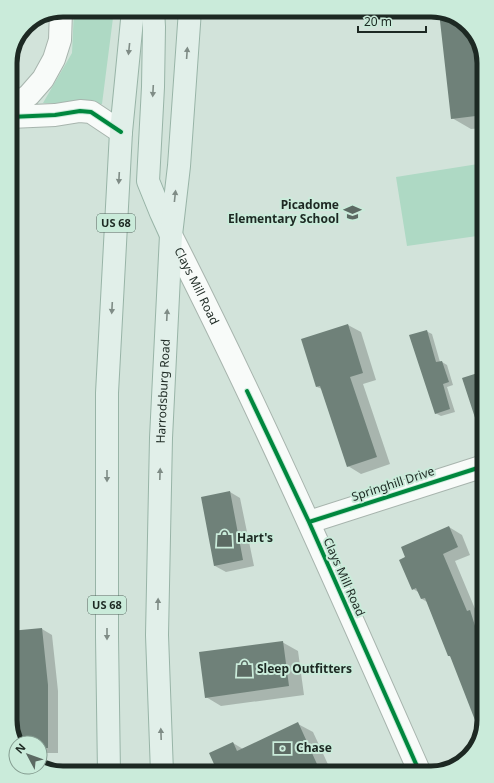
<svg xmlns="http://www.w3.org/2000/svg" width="494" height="783" font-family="'Noto Sans',sans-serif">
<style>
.green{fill:#aed9c4}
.shadow{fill:#0003}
.building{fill:#6f8179}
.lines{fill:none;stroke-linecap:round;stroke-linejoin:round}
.street-casing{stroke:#a7b4ad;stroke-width:24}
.secondary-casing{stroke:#a7b4ad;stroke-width:24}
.primary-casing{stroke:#98b4a7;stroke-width:24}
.street{stroke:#f8fbf9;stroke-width:22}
.secondary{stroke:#f8fbf9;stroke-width:22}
.primary{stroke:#e1efe9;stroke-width:22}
.cycleway-casing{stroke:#caebda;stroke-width:6}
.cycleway{stroke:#00873e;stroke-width:4}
.oneway{fill:#7f8c86}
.labels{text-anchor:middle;stroke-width:4;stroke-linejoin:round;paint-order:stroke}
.shield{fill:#caebda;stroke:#51635a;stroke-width:1}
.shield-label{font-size:11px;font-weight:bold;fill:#1d2923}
.poi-label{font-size:12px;font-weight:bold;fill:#1d2923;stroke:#caebda;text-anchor:start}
.street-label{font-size:12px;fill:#1d2923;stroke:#caebda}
.rim{fill:none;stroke:#1d2923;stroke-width:5}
</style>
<rect width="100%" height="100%" fill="#d2e3da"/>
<path class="green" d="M74,10H114L102,104L43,103L72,53Z
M478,164L484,202V235L407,246L396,177Z"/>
<path class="shadow" d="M440,12L461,19L478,39L484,63V128L471,129L452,118Z
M348,325L361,332L376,380L363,384L390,464L361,474L348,466L322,389L317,387Z
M426,331L432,334L440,362H442L447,365L453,385L447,387L455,412L441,416L435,413Z
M230,492L240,498L254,566L226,572L215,566Z
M449,527L462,535L470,555L455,561L478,616L482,618L484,624V720L482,727L452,657L449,656L427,602L422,599L420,593L413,589Z
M42,629L52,635L58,691V753H40V743H16V744L15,742V703H18L14,657H10V631L11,632Z
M282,642L298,651L304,695L221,706L206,697Z
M298,724L313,732L332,773H219L233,743L243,749Z"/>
<path class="building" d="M439,12L461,19L478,39L484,63V115L451,119Z
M348,324L363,373L350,377L377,457L347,467L320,386L316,387L301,339Z
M427,330L436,362L442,361L449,382L443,384L450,409L435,414L409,335Z
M484,371V433H480L462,378Z
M230,491L243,560L214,566L201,497Z
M449,526L458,547L443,554L467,611L470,610L476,629H475L484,650V720L480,733L450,656H448L425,598L421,599L416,588L412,590L399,560L405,557L401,547Z
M42,628L48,685V748H40V743H16V744L14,737V702H17L10,631Z
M283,641L289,686L205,698L199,652Z
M298,722L321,773H218L209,753L233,742L237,751Z"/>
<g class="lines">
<defs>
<path id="street" d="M10,109L29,95L43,79L54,59L60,40L61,11
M10,117L55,115L80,111L91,112L121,132
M309,522L484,466"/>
<g id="secondary">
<path id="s1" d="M171,235C261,411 340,592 420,773"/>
</g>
<g id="primary">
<path d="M153,10L154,27L153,87L148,181L161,213L171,235"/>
<path d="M109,773L107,637V393L121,132L133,10"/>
<path id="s2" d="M162,773L157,635L161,438L171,235L179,166L190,10"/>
</g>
</defs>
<use href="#street" class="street-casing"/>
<use href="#secondary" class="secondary-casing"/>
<use href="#primary" class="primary-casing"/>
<use href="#street" class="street"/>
<use href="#secondary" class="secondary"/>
<use href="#primary" class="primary"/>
<defs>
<path id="cycleway" d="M10,117L55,115L80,111L91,112L121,132
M247,391L309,522L420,773
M309,522L484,466"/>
</defs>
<use href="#cycleway" class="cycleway-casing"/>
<use href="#cycleway" class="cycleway"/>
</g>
<defs><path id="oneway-solid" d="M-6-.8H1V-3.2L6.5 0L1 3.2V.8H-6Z"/></defs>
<g class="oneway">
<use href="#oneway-solid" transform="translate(129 49) rotate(96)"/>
<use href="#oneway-solid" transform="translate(187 53) rotate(-86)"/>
<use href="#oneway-solid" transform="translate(153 91) rotate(93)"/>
<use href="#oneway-solid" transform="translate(119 178) rotate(93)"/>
<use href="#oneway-solid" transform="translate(175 196) rotate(-84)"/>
<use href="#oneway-solid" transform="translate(112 308) rotate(93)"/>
<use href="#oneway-solid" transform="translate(167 315) rotate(-87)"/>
<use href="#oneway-solid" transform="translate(160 474) rotate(-88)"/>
<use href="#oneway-solid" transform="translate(107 476) rotate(90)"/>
<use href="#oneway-solid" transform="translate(158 604) rotate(-89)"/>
<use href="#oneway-solid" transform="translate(107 634) rotate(90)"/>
<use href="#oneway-solid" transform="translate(161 734) rotate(-92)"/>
</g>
<defs>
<symbol id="school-bare" viewBox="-9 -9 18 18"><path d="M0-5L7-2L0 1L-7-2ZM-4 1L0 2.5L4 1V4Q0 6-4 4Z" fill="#5c6a63" stroke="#caebda" stroke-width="2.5" paint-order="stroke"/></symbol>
<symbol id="shop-bare" viewBox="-9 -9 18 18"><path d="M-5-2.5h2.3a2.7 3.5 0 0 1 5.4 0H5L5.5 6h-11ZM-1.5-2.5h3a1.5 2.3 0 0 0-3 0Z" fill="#5c6a63" stroke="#caebda" stroke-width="2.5" paint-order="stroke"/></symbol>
<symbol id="bank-bare" viewBox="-9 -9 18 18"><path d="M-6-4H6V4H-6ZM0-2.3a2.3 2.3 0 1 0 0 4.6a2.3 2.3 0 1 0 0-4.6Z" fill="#5c6a63" stroke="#caebda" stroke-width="2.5" paint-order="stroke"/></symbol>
</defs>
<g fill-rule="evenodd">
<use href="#school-bare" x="340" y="200" width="25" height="25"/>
<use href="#shop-bare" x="212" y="526" width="25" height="25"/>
<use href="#shop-bare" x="232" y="656" width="25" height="25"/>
<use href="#bank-bare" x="270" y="736" width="25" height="25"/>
</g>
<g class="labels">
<g class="shield">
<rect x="97" y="214" width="38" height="18" rx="3"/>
<rect x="88" y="596" width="38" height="18" rx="3"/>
</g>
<g class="shield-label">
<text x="116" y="227">US 68</text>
<text x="107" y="609">US 68</text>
</g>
<g class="poi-label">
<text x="339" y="209" text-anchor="end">Picadome<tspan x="339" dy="14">Elementary School</tspan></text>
<text x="237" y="542">Hart's</text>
<text x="257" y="673">Sleep Outfitters</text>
<text x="296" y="752">Chase</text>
</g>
<g class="street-label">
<text dy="4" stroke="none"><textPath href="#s1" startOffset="57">Clays Mill Road</textPath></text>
<text dy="4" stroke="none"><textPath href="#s2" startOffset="382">Harrodsburg Road</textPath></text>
<text transform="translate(393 484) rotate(-18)" y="4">Springhill Drive</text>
<text transform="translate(344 577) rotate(66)" y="4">Clays Mill Road</text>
</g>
</g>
<path d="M0 0H494V783H0ZM63 17H431A46 46 0 0 1 477 63V720A46 46 0 0 1 431 766H63A46 46 0 0 1 17 720V63A46 46 0 0 1 63 17Z" fill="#caebda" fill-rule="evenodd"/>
<path class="rim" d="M63 17H431A46 46 0 0 1 477 63V720A46 46 0 0 1 431 766H63A46 46 0 0 1 17 720V63A46 46 0 0 1 63 17Z"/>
<g transform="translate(28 755) rotate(311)"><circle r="19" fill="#caebda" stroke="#859d91"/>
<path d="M0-3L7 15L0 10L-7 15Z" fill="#5c6a63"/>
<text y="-6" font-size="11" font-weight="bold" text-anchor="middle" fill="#1d2923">N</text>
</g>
<path d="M358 26v6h68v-6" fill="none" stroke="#1d2923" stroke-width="2"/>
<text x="364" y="26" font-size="12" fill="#1d2923" stroke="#caebda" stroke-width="3" paint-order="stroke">20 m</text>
</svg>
